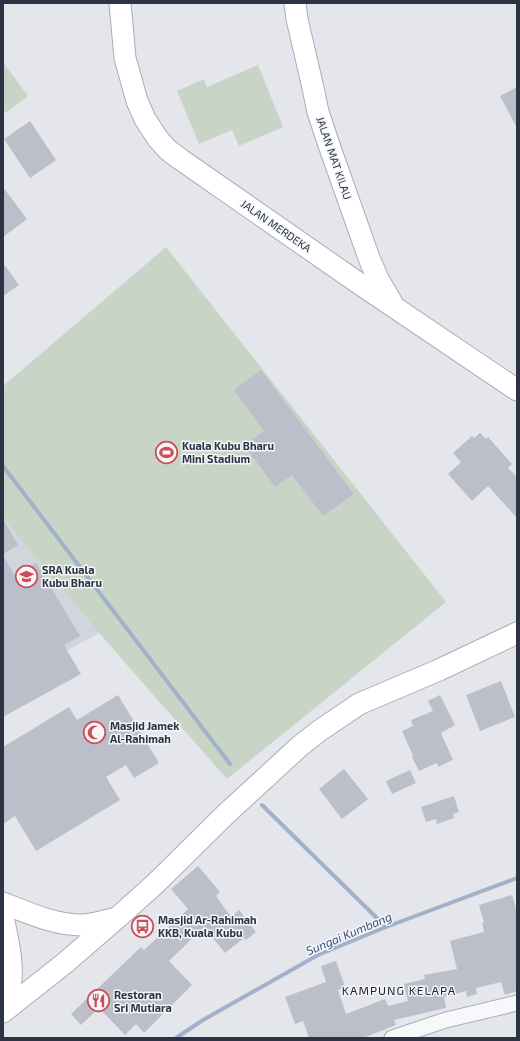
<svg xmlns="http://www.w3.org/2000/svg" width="520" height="1041" font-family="'Exo 2',sans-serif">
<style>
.built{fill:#d2d5dd}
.green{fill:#c8d5c6}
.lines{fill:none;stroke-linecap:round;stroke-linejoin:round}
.stream{stroke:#a1b1ca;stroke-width:4}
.building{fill:#bcbfc9}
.street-casing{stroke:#a9adb6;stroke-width:17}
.secondary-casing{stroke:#a9adb6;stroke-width:23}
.street{stroke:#f7f8fa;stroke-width:15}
.secondary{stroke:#fff;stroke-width:21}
.labels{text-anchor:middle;stroke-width:3;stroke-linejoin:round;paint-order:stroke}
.street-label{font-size:11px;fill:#2c3344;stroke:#f4f6f9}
.poi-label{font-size:11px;font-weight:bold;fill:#2c3344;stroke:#f4f6f9;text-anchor:start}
.water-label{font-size:12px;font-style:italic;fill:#374e77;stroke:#f4f6f9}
.neighbourhood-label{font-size:12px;letter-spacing:1px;fill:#1e2435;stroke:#f4f6f9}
</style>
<rect width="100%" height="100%" fill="#e4e6ec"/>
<path class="built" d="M3,518L99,633L3,685Z"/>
<path class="green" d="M3,62L28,96L6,113L3,108Z
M258,65L283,127L239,146L232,130L199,144L177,91L204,79L207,87Z
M166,247L446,602L227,779L99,633L3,518V386Z"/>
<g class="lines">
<path class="stream" d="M3,466L230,764
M262,805L386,927
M176,1038L203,1020L318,955L386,927L517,878"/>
</g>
<path class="building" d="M517,87V128L500,96Z
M30,121L56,160L30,178L4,139Z
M3,187L27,219L3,237Z
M3,263L19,285L3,296Z
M261,370L354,494L323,516L292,475L275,487L244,445L264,431L234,390Z
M480,433L486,439L488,437L512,464L508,468L517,477V518L488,486L472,501L448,474L461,462L453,453L472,436L474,438Z
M3,519L18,545L3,554Z
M3,555L15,576L36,563L80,636L64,645L81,674L3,717Z
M501,681L515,717L480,731L466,695Z
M118,695L159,763L134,778L126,765L106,777L120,800L36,851L15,816L3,824V747L69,707L77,720Z
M440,695L455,725L441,733L453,760L438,767L437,763L419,771L412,757L413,756L402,731L413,726L411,720L433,711L428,701Z
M344,769L368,799L342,819L319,789Z
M410,770L416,783L392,794L386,781Z
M454,796L459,812L453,814L454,818L437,824L436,819L426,822L421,807Z
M198,866L220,892L216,896L231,917L239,910L256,932L246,940L244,938L225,953L204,927L169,961L192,985L144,1033L136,1024L125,1035L99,1008L81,1025L71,1014L141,947L144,950L188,909L171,889Z
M512,895L517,912V991L505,995L501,982L476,988L477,994L467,997L466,991L444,997L446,1008L394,1020L396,1025L363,1038H309L303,1021L295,1024L285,997L326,982L321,966L336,961L345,987L338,990L346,1014L385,999L388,1006L408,1001L404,984L425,979L424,975L457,969L450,941L484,932L482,923H484L479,905Z"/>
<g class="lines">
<defs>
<path id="street" d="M392,1038L446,1020L517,1003"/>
<path id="secondary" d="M120,3L125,58L137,101L145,119L158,139L168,150L180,159L354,280L517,390
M295,3L297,19L313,88L318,112L329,145L369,258L378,279L392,303
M3,903C28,913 57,926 85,925C94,924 104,921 113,919
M3,917C8,940 14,965 10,988C8,996 5,1004 3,1012
M3,1012L65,963L125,911L155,884L227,813L300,746L319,731L359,704L439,670L517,633"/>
</defs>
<use href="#street" class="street-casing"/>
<use href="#secondary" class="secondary-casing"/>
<use href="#street" class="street"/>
<use href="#secondary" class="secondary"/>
</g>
<defs>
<symbol id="stadium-ring" viewBox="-11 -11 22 22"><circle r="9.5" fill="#f4f6f9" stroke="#cb4f57" stroke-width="1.5"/><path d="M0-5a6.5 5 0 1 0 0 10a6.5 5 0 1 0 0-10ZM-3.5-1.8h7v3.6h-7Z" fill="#cb4f57"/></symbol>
<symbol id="school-ring" viewBox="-11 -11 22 22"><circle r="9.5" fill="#f4f6f9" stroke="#cb4f57" stroke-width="1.5"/><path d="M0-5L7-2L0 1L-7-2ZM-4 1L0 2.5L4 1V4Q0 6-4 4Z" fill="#cb4f57"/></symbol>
<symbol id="mosque-ring" viewBox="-11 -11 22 22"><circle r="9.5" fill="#f4f6f9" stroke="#cb4f57" stroke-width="1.5"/><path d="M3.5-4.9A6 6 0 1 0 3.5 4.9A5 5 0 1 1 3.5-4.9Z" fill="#cb4f57"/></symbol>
<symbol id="bus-ring" viewBox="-11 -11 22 22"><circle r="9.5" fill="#f4f6f9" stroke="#cb4f57" stroke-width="1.5"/><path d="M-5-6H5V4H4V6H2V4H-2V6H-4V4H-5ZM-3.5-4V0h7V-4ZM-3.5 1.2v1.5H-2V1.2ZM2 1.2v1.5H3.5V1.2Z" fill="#cb4f57"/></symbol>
<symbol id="restaurant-ring" viewBox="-11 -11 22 22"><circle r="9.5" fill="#f4f6f9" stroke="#cb4f57" stroke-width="1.5"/><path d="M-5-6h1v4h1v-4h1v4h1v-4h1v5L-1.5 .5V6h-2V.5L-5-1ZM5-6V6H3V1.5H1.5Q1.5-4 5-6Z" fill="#cb4f57"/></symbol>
</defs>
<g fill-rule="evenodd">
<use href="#stadium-ring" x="154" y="440" width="25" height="25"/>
<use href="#school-ring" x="14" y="564" width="25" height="25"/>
<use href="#mosque-ring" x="82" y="720" width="25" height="25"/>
<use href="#bus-ring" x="130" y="914" width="25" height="25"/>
<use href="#restaurant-ring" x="86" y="988" width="25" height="25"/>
</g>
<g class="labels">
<g class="street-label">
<text transform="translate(334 158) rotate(71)" y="4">JALAN MAT KILAU</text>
<text transform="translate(276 226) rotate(35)" y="4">JALAN MERDEKA</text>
</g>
<g class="poi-label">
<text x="182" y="450">Kuala Kubu Bharu<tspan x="182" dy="13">Mini Stadium</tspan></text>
<text x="42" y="574">SRA Kuala<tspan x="42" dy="13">Kubu Bharu</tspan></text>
<text x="110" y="730">Masjid Jamek<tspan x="110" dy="13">Al-Rahimah</tspan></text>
<text x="158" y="924">Masjid Ar-Rahimah<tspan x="158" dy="13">KKB, Kuala Kubu</tspan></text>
<text x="114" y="999">Restoran<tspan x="114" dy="13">Sri Mutiara</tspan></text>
</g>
<g class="water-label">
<text transform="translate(349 934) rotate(-23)" y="4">Sungai Kumbang</text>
</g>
<g class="neighbourhood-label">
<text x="399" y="995">KAMPUNG KELAPA</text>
</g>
</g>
<rect width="520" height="1041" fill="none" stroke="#2c3344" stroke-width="8"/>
</svg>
